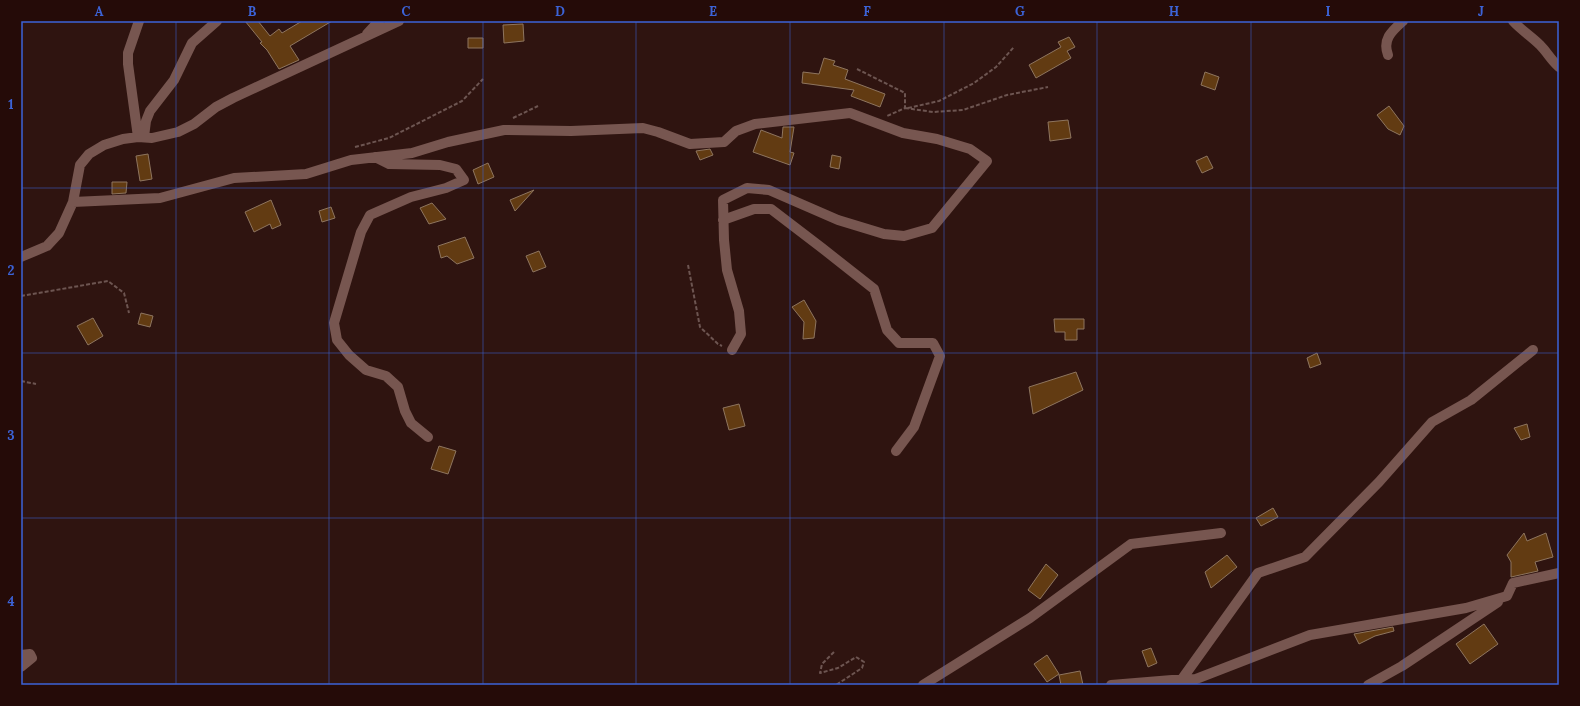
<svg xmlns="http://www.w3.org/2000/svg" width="1580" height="706" font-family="Lora,serif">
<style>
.building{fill:#623b12;stroke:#8e755f}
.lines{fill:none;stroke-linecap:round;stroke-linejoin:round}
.path{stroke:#6d5551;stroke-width:2;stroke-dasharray:4 2;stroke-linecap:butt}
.minor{stroke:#775650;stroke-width:10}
.grid{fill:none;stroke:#3c63d7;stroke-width:1;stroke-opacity:0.55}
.neatline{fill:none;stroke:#3c63d7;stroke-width:1.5}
.grid-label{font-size:13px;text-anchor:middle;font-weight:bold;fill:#3c63d7}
</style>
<rect width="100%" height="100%" fill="#2f1410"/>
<path class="building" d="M245,21H258L270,36L279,29L282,33L302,21H332L290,46L299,60L279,69L267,50L260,43L262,42Z
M523,24L524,41L504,43L503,25Z
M1069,37L1075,47L1067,51L1071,58L1036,78L1029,65L1061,47L1058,42Z
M468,38H483V48H468Z
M824,58L835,61L833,65L848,70L845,79L885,94L880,107L851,96L854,90L802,83L803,72L819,74Z
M1205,72L1219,77L1215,90L1201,85Z
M1389,106L1404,126L1400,135L1388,129L1377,115Z
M1068,120L1071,138L1050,141L1048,122Z
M783,127H794L790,152L794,153L790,165L753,152L761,130L782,138Z
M710,149L713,155L700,160L696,151Z
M148,154L152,179L140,181L136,156Z
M832,155L841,157L839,169L830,167Z
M1207,156L1213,168L1202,173L1196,161Z
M488,163L494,177L478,184L473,170Z
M112,182H127L126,193L112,194Z
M534,190L515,211L510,200Z
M271,200L281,225L272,229L270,224L254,232L245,212Z
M432,203L446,219L429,224L420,208Z
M331,207L335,218L322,222L319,211Z
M465,237L474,258L457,264L447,256L441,258L438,246Z
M539,251L546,267L533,272L526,256Z
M804,300L816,321L814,338L803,339L804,322L792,307Z
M141,313L153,316L150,327L138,324Z
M93,318L103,336L88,345L77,326Z
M1054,319H1084V329H1077V340H1065V332H1055Z
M1317,353L1321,364L1310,368L1307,358Z
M1076,372L1083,390L1033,414L1029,387Z
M739,404L745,426L729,430L723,408Z
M1527,424L1530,437L1521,440L1514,428Z
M439,446L456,451L448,474L431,469Z
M1273,508L1278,517L1261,526L1256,518Z
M1524,533L1527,541L1546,533L1553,557L1535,562L1538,571L1511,577V562L1507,555Z
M1227,555L1237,567L1211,588L1205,572Z
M1046,564L1058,575L1040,599L1028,590Z
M1484,624L1498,644L1470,664L1456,644Z
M1393,627L1394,631L1375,636L1359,644L1354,634Z
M1151,648L1157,663L1148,667L1142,651Z
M1047,655L1059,674L1047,682L1034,664Z
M1080,671L1083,685H1061L1059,675Z"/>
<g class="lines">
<path class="path" d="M857,69L905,93V108L887,116
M905,108L933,112L963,110L1007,95L1048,87
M908,108L939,101L974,83L996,67L1014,47
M513,118L538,106
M355,147L389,138L462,101L483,79
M688,265L700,327L718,344L722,346
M21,296L108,281L124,293L129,313
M21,381L36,384
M834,652L822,664L820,673L838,668L856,657L864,662L862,668L836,685"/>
<path class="minor" d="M1513,21C1521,30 1531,36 1540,45C1547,52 1551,60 1559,67
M367,34L379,21
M1388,55C1382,39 1392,31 1403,21
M138,137L128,64V53L139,21
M144,137L146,121L150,111L174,80L192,43L217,21
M375,157L389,164L440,165L456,169L464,180L446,188L411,197L370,215L361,232L334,323L337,340L349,355L366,370L386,376L398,387L405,411L411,423L428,437
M73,202L160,198L234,178L306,174L351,160L412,153L448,142L504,130L571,131L643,128L658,132L690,144L724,142L736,131L755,124L850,113L903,133L937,139L970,149L987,161L932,228L904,236L884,234L838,220L769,190L747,188L723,200L724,240L727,270L739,311L741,334L732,350
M723,220L754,209H771L822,248L874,289L887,330L899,343H933L940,356L914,427L896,451
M21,257L47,246L59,233L73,202L80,165L89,154L104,145L123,139L138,137L152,138L178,132L194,124L216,107L233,98L399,21
M21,655L30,654L32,658L21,667
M1182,679L1258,573L1305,557L1379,482L1432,422L1471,400L1533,350
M923,685L1030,618L1131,544L1221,533
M1111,685L1172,680L1196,679L1310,635L1466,608L1507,596L1513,583L1559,573
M1368,685L1402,666L1498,602"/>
</g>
<path class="grid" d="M176,21V685M329,21V685M483,21V685M636,21V685M790,21V685M944,21V685M1097,21V685M1251,21V685M1404,21V685M21,188H1559M21,353H1559M21,518H1559"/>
<rect width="1580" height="706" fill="none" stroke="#250b08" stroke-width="44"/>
<rect x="22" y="22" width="1536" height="662" class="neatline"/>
<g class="grid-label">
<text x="99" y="16">A</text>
<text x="252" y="16">B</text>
<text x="406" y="16">C</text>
<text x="560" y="16">D</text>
<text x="713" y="16">E</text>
<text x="867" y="16">F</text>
<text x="1020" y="16">G</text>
<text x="1174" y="16">H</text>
<text x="1328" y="16">I</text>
<text x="1481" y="16">J</text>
<text x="11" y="109">1</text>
<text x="11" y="275">2</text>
<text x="11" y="440">3</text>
<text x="11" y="606">4</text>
</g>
</svg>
